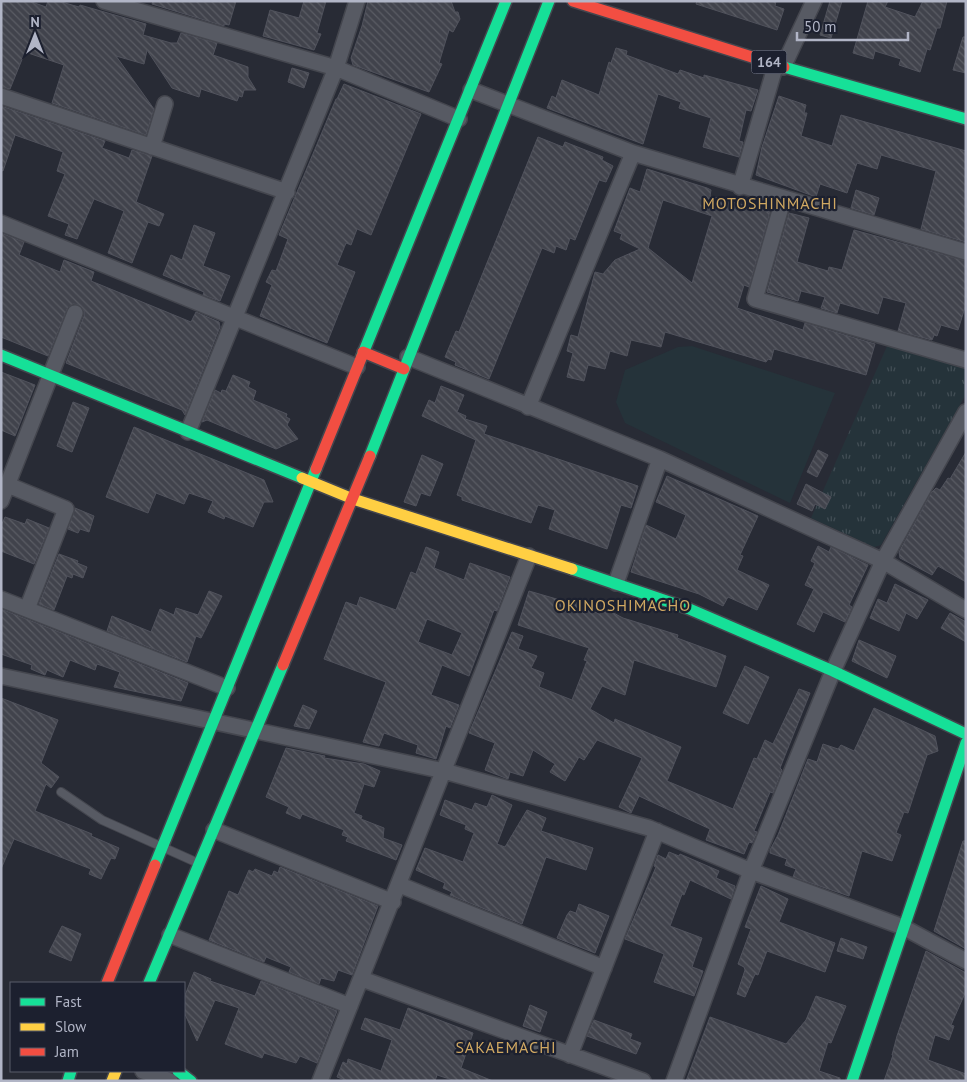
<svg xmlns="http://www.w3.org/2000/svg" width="967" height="1082" font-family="'PT Sans',sans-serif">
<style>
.park{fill:url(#park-tufts)}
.pitch{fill:#25333a}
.building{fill:url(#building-back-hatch);stroke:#50525c;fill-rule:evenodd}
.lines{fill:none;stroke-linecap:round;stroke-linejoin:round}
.lane-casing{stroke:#44464e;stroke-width:10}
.street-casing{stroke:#44464e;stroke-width:18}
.fast-casing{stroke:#44464e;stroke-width:14}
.slow-casing{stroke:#44464e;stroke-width:14}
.jam-casing{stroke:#44464e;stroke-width:14}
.lane{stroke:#575a63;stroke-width:8}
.street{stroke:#575a63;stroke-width:15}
.fast{stroke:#16e098;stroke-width:11}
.slow{stroke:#ffcf43;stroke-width:11}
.jam{stroke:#f24e42;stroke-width:11}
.labels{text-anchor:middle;stroke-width:4.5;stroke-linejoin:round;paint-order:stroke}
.shield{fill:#1c202f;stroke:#848899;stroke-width:1}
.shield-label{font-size:14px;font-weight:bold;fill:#b1b5c6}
.neighbourhood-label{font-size:16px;letter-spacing:1px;fill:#d0a862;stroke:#1c202f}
</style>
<defs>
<pattern id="park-tufts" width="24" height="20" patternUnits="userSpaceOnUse" patternTransform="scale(1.25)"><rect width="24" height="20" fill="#25333a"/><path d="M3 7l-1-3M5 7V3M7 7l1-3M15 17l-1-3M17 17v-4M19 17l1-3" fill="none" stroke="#424e55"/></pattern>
<pattern id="building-back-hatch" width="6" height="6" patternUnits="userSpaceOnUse" patternTransform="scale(1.25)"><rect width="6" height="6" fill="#41434c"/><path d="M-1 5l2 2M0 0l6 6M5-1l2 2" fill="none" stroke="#5a5c64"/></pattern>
</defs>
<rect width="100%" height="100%" fill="#282b35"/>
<path class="park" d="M888,344L966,367V394L881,545L874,547L811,518Z"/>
<path class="pitch" d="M692,346L835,393L790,503L625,423L616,402L625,370L678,347Z"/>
<path class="building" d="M1,1H29L46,7L48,1H58L79,7L80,5L146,24L143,35L171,43H177L181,33L217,43L213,55L248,67V77L256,90H244L242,97L239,96L237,101L201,89L199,97L172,88L147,50L144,64L116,56L154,109L146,135L52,103L64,65L25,52L10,89L1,87Z
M153,1H236L229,25L224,24V26L152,4Z
M304,1H326L317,33L321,34L314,50L263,36L270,10L299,18Z
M368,1H451L455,12H458L460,19L453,32L449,30L439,63L442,64L429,92L353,65L351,58L362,26Z
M697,1H776L775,6L784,9L777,30L696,4Z
M830,1H842L831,38L820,35Z
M868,1H888L885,7L915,17L923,1H947L940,28H937L930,50L927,49L920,72L899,65L901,59L875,51L873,59L853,53Z
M963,37H966V73L953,70Z
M616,48L627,51L626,55L678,74L680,70L704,78V75L758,90L751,111L746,110L739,141L743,142L739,157L703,147L711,118L679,108L681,102L658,94L643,144L547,108L552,96L556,98L562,80L599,95L609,62L611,63Z
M292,68L309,73L304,88L288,82Z
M344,84L421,114L371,235L357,229L351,245L346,243L337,265L355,272L327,343L260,316L272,285L266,282L272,270L276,271L288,239L279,235L336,99H337Z
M779,96L806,105L804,113H807L801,136L832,146L841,115L966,151V242L921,229L936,171L881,155L877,169L857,163L847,193L820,184L816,197L756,175L762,147Z
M1,106L105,141L102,148L129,158L132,150L152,156L136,202L164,214L159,226L148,222L132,263L108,253L124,211L94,199L77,239L65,235L69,224L48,216L65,174L57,171L63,152L15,135L3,171L1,170Z
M538,137L563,147L565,142L603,157L602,160L613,166L606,182L599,180L575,240L570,238L566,250L556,246L554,253L542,248L489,379L455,365L456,362L445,357L456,331L459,332Z
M647,169L707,188L711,190L710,196L770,212L749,287L744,285L737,308L803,330L805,323L875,344L866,375L774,349L771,360L768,359L766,362L665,332L661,347L631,340L627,356L610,351L605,369L588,365L584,381L567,377L573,353L567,351L571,335L578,337L595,272L603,274L615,260L640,249L620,239L622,234L614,231L630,188L640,192ZM663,200L712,216L692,283L648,248Z
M856,190L879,198L874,215L851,208Z
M789,213L809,218L797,262L828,271L829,267L842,270L854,230L966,261V304L958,330L941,325L937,336L934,335L932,340L898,331L906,303L883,297L878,314L840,303L837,313L821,308L825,297L801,291L798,301L767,292Z
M194,225L215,233L203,266L230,276L220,301L203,295L204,292L163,275L171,255L182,260Z
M1,233L24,242L19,255L60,272L64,260L94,272L91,281L191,322L196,312L219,322L220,327L185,415L182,410L66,363L84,316V311L79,305L73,304L67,309L48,356L1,337Z
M1,372L35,385L15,436L1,430Z
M233,375L250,382L248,387L256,391L253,400L287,414L286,417L290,419L287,425L298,439L276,449L207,420L202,422L215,390L221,393L222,390L226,391Z
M441,386L464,395L457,412L466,416L465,419L487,426L484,434L638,486L631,508L621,505L607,549L549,529L555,510L538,505L531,523L462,500V497L457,495L476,440L422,416L429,400L435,403Z
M73,402L89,408L72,452L57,446Z
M134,427L264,480L273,502H264L253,527L225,516L224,519L208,512L213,501L189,493L184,504L156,493L148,513L106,497Z
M818,450L828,455L817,477L807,472Z
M966,452V582L938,566L932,575L900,558L899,552L931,493L936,488L940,490L948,478L950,479Z
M422,455L443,464L430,496L421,493L416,506L404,502Z
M667,476L758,516L740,555L743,556L737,570L769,585L757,610L728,597L723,606L699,594L631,572L646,525L676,539L686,515L656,502Z
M806,484L831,497L825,509L815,504L812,511L797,504Z
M75,508L94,516L89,532L80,529L78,533L68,529Z
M5,517L25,524L27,519L49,528L34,564L1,551V526Z
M818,546L829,552L831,547L868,565L849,605L852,607L845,622L823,612L814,632L797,624L814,589L805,585L815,563L811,561Z
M426,547L439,552L434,568L464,580L470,563L510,577L497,611L494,610L469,676L442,665L431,695L459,705L450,728L446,726L436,759L416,753L418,745L384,733L379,746L363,742L386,682L324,659L346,602L357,606L360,597L396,610L411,572L416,574ZM427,619L462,633L452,655L418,642Z
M59,554L78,561L77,563L87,567L83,578L73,574L72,578L67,576L54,610L39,604Z
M895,584L928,600L917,619L906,613L899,631L870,618L878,599L887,603Z
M209,591L222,596L201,638L196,636L187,662L107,631L112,616L151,632L160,609L174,615L176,608L198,615Z
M529,591L567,602L568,599L579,602L578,606L600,614L602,607L623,618L678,635L677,638L726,656L716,687L634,660L625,695L602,686L590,709L614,723L615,719L681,747L667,781L733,809L754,758L757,759L765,740L773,744L799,689L810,693L780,768L782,770L773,793L770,792L754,831L757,832L752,843L749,842L744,854L706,840L710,829L639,796L631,813L619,807L642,758L597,740L584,760L579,757L565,781L550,772L555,764L533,750L523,776L510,772L508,779L485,770L495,743L469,733L512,632L523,636L518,649L537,656L531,668L544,673L539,687L572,700L587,661L584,660L589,648L518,625Z
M1,609L188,683L181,701L114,687L120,672L97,664L95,670L70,660L63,677L47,670L45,675L31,669L32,665L1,654Z
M950,613L966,622V642L941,628Z
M859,640L896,656L887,678L852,661Z
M745,666L769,677L748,724L723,713Z
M1,698L58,720L41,763L59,777L51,788L46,784L35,811L92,834L91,836L119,848L115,859L111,858L101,879L89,874L91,869L14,839L1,869Z
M303,705L317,711L309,729L294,726Z
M874,708L935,736L938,751L927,755L908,813L904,812L896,833L901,835L892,861L862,851L849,896L793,877L796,869L785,865L787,859L770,853V850L778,835L808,759L817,762L823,744L838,749L841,745L854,751Z
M286,748L325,756L324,758L364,764L380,771L374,787L364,784L354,813L362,816L361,819L384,828L383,838L402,845L396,860L346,841L348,837L342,835L344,830L302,814L300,819L286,813L289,807L266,797Z
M492,795L512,805L497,844L505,847L527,810L546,818L541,831L593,848L586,870L546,857L522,924L450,895L452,892L443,888L445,883L416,870L425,848L463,862L474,833L465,829L466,825L440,815L445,800L472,810L475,803L487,807Z
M963,841H966V949L934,931Z
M669,852L679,856L680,854L719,871L716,878L735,886L731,899L690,880L684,895L682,894L670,926L702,938L692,967L703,971L694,996L654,982L664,954L625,939L656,867L654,866L658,855L666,859Z
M280,867L378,906L352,975L338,970L334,981L321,978L319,984L289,972L291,967L266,957L264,962L209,940L229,891L238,895L249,870L253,872L255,869L272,876L274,871L278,873Z
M761,886L788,899L779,922L835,943L825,972L767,951L758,975L755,974L745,997L737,994L745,970L744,967L738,964L751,929L745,927Z
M579,904L609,916L595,953L557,938L567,915L570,911L576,913Z
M62,926L81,934L71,961L49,952Z
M841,938L867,947L863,959L837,951Z
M926,951L966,973V991L951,1025L954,1026L949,1040L935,1035L928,1060L966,1074V1081H884L893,1055H892L897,1036Z
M194,972L211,979L210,981L255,996L261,981L337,1011L317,1063L300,1056L296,1063L264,1053L262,1058L225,1044L239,1008L215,1000L197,1041L184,1012V998Z
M816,996L846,1006L831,1043L828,1042L819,1071L840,1078V1081H686L710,1017L786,1044L806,1020Z
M530,1005L547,1012L540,1032L523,1026Z
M408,1008L473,1033L461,1068L493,1081H456L437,1075L435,1081H348L337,1077L343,1062L347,1064L348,1059L381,1071L392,1040L361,1029L365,1018L400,1030Z
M594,1020L632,1034L630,1039L641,1043L636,1054L587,1036Z"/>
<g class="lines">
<defs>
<path id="lane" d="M61,792L102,820L198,863"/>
<path id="street" d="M104,1L336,68L459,119
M783,67L814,1
M471,90L633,153L966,252
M1,96L287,192
M152,147L165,104
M740,187L776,64
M783,200L755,299L966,360
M1,223L357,367
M408,357L660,459L883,561L966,610
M528,407L633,153
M188,432L336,68L357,1
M8,485L66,509L27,609
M1,501L75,313
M616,583L660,459
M1,599L227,688
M1,676L444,771L649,828L751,871L903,927L966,961
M214,830L393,902
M400,885L604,968
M170,935L350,1006
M362,979L643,1081
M570,1055L657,831
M143,1071L170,1081
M320,1081L529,556
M674,1081L751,871L833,671L883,561L966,412"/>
<path id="fast" d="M784,67L966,119
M1,355L302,478
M362,356L506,1
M370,456L549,1
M572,569L687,608L833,671L966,734
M155,865L316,469
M149,983L283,665
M178,1071L191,1081
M68,1081L71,1071
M852,1081L966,743"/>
<path id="slow" d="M302,478L353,499L572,569
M112,1081L116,1071"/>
<path id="jam" d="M573,1L784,67
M363,352L404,369
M316,469L362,356
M283,665L370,456
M107,983L155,865"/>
</defs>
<use href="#lane" class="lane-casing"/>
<use href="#street" class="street-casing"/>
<use href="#fast" class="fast-casing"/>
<use href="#slow" class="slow-casing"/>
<use href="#jam" class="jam-casing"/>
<use href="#lane" class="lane"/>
<use href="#street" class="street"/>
<use href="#fast" class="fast"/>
<use href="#slow" class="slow"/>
<use href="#jam" class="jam"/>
</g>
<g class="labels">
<rect class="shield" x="751.5" y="50.5" width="35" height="23" rx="4"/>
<g class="shield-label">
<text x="769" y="67">164</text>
</g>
<g class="neighbourhood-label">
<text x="770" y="209">MOTOSHINMACHI</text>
<text x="623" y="611">OKINOSHIMACHO</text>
<text x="506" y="1053">SAKAEMACHI</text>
</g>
</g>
<rect width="967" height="1082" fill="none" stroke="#b1b5c6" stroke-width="5"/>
<rect x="10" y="982" width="175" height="90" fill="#1c202f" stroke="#585c6b"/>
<rect x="20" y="998" width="25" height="8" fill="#16e098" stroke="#585c6b"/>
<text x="55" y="1007" font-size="15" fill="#b1b5c6">Fast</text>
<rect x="20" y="1023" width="25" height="8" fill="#ffcf43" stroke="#585c6b"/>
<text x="55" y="1032" font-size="15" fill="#b1b5c6">Slow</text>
<rect x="20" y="1048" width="25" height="8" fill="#f24e42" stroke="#585c6b"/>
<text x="55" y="1057" font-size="15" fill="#b1b5c6">Jam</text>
<g transform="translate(35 35)" stroke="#1c202f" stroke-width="4" paint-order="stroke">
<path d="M0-4L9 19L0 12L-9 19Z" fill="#b1b5c6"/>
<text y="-8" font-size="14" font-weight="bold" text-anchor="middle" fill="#b1b5c6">N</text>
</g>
<path d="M797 32v8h111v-8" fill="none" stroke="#b1b5c6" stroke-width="2.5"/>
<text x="804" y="32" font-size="15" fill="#b1b5c6" stroke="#1c202f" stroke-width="4" paint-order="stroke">50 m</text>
</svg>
